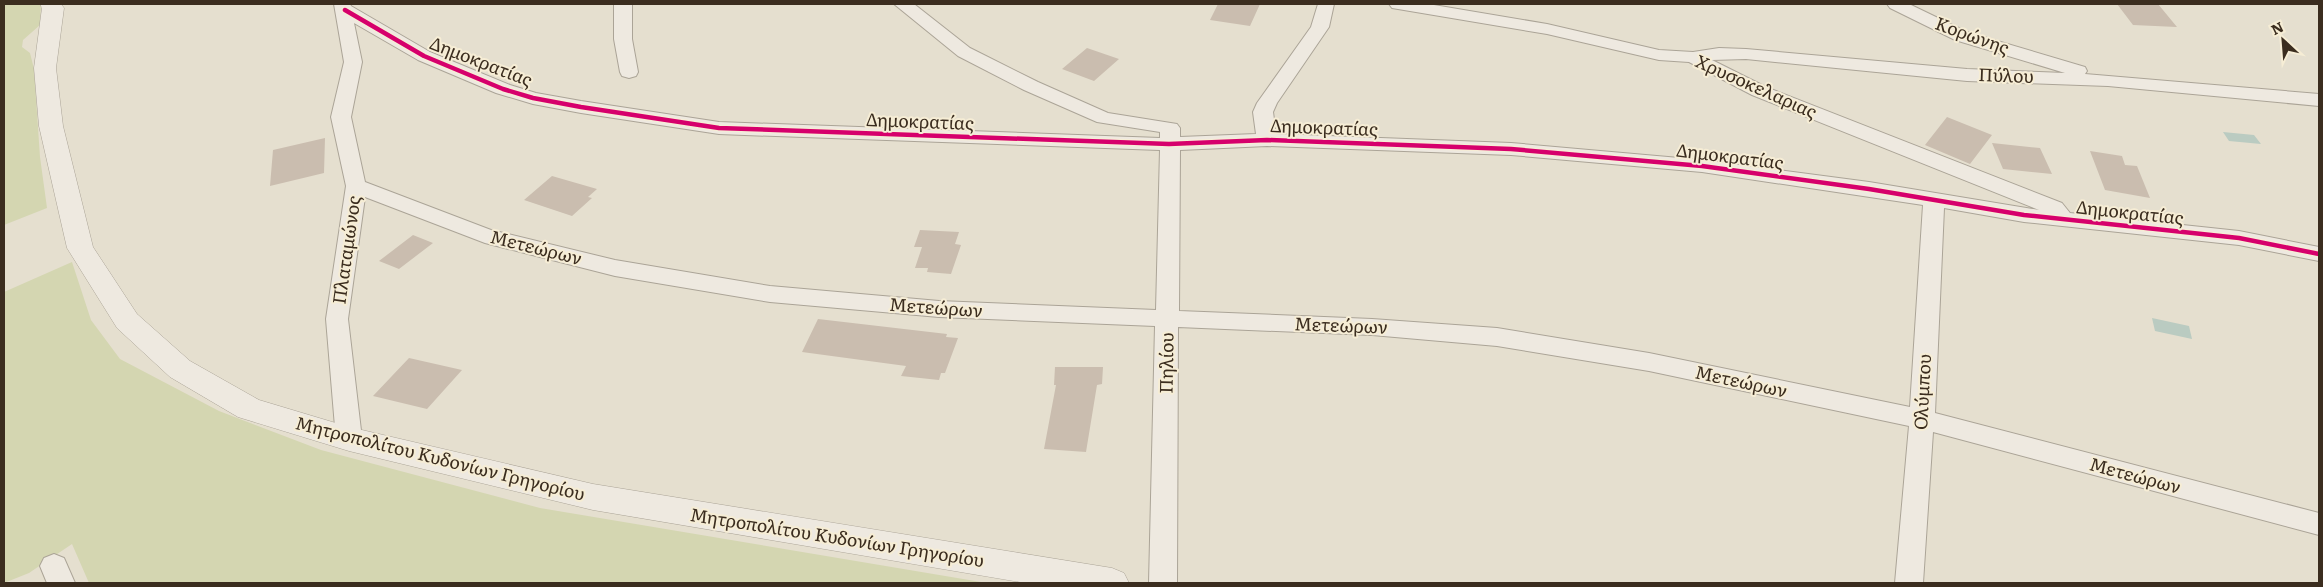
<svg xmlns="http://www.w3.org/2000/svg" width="2323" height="587" font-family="Literata,serif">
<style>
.green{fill:#d4d6b1}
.water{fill:#bacbc1}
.building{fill:#cabdaf}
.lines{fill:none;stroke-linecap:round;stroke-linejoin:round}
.minor-casing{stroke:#aba497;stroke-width:2}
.tertiary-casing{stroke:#aba497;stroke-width:1}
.minor{fill:#eee9e0;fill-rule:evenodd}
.tertiary{fill:#eee9e0;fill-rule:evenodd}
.cycleway-casing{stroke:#f6edd5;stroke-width:7}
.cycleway{stroke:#d6006c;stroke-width:4.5}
.labels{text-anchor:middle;stroke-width:4;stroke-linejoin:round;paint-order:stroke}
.street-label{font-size:18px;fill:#3b2d1f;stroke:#f6edd5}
</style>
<rect width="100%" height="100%" fill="#e5dfcf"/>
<path class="green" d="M4,4H41L40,25L23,40L22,47L30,53L34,69L40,157L47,208L4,225Z
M72,262L91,320L120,359L219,411L321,450L540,508L987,583H89L72,544L29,573L4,583V292Z"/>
<path class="water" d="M2223,132L2254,135L2261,144L2229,141Z
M2152,318L2189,326L2192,339L2155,331Z"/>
<path class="building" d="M1218,4H1260L1250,26L1210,20Z
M2117,4H2158L2177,27L2133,25Z
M1087,48L1119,59L1094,81L1062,69Z
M1947,117L1992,135L1970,164L1925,145Z
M325,138L324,173L270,186L273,150Z
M1992,143L2040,148L2052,174L2003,169Z
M2090,151L2122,156L2125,165L2137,166L2150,198L2105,190Z
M552,176L597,189L588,197L592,198L572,216L524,200Z
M920,230L959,232L955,244L961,245L951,274L927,272L928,268H915L922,247H914Z
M413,235L433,243L399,269L379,261Z
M818,319L947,334L946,337L958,338L945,373H941L939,380L901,376L906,366L802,352Z
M409,358L462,370L427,409L373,396Z
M1055,367H1103L1102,384L1097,385L1086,452L1044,449L1056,385H1054Z"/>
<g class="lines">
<defs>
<path id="minor" d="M334,4H350L351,6L430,52L510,85L536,93L581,101L719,122L1160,138V132L1097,122L1024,90L958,56L894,4H914L970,48L1038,82L1108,113L1177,124L1180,128V137L1256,134L1253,112L1257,103L1311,27L1318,4H1334L1329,27L1277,103L1273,112L1276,134L1511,143L1702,160L1869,182L2039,210L1752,95L1689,62L1659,60L1547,34L1398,9L1392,8L1389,4H1428L1547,24L1659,50L1693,52L1719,48L1746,49L1967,69L2065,73L1955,40L1890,8L1887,4H1909L1967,32L2085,67L2087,71L2085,74L2319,94V106L2108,86L1967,81L1746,59L1712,60L1766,87L2062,203L2070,213L2239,231L2319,247V261L2239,245L2024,222L1944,208L1935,413L2319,513V535L1933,432L1923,583H1895L1909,426L1649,371L1497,346L1372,335L1178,327L1177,583H1149L1155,326L939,317L770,302L615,276L485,243L365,197L348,319L362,439L358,446L349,449L340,446L336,439L326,319L346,186L331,117L344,62ZM354,23L418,60L496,93L533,104L581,113L719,134L1160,150L1156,310L939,301L770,286L615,260L491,230L365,182L351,117L362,62ZM1267,146L1511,155L1702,172L1923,205L1910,407L1649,353L1497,328L1372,319L1179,311L1180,150Z
M614,4H632V39L638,72L636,76L629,78L622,76L620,72L614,39Z
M54,554L64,558L75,583H47L40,566L44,558Z"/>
<path id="tertiary" d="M40,4H61L64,8L56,68L63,126L93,247L137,314L190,361L259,400L349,427L593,484L1112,568L1124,573L1129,583H1026L593,510L349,451L238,417L170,377L117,328L67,248L39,126L34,68L42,8Z"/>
</defs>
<use href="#minor" class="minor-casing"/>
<use href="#tertiary" class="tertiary-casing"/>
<use href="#minor" class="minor"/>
<use href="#tertiary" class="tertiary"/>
<defs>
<path id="cycleway" d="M345,10L424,56L503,89L533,98L581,107L719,128L1169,144L1267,140L1511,149L1702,166L1869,189L2024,215L2239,238L2319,254"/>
</defs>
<use href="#cycleway" class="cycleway-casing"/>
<use href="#cycleway" class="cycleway"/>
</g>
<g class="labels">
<g class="street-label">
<text transform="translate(1972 36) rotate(20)" y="6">Κορώνης</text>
<text transform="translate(481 62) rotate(21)" y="6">Δημοκρατίας</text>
<text transform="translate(2006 76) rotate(2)" y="6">Πύλου</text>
<text transform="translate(1756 87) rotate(24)" y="6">Χρυσοκελαριας</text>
<text transform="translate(920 122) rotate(2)" y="6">Δημοκρατίας</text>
<text transform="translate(1324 128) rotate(2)" y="6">Δημοκρατίας</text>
<text transform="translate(1730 157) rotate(7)" y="6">Δημοκρατίας</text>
<text transform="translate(2130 213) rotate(6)" y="6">Δημοκρατίας</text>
<text transform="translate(536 248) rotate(14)" y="6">Μετεώρων</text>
<text transform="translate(347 250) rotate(-82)" y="6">Πλαταμώνος</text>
<text transform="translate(936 308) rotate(4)" y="6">Μετεώρων</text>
<text transform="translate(1341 326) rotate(2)" y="6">Μετεώρων</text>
<text transform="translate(1167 363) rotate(-89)" y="6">Πηλίου</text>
<text transform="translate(1741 382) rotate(12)" y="6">Μετεώρων</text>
<text transform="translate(1923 392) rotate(-87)" y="6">Ολύμπου</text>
<text transform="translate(440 459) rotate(14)" y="6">Μητροπολίτου Κυδονίων Γρηγορίου</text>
<text transform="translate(2135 476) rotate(15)" y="6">Μετεώρων</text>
<text transform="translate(837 538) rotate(9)" y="6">Μητροπολίτου Κυδονίων Γρηγορίου</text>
</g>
</g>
<rect width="2323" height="587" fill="none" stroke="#3b2d1f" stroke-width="10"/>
<g transform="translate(2283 40) rotate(334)" stroke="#f6edd5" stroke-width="4" paint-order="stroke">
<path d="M0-4L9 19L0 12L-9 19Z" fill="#3b2d1f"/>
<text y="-8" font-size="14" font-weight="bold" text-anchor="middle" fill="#3b2d1f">N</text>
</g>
</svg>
